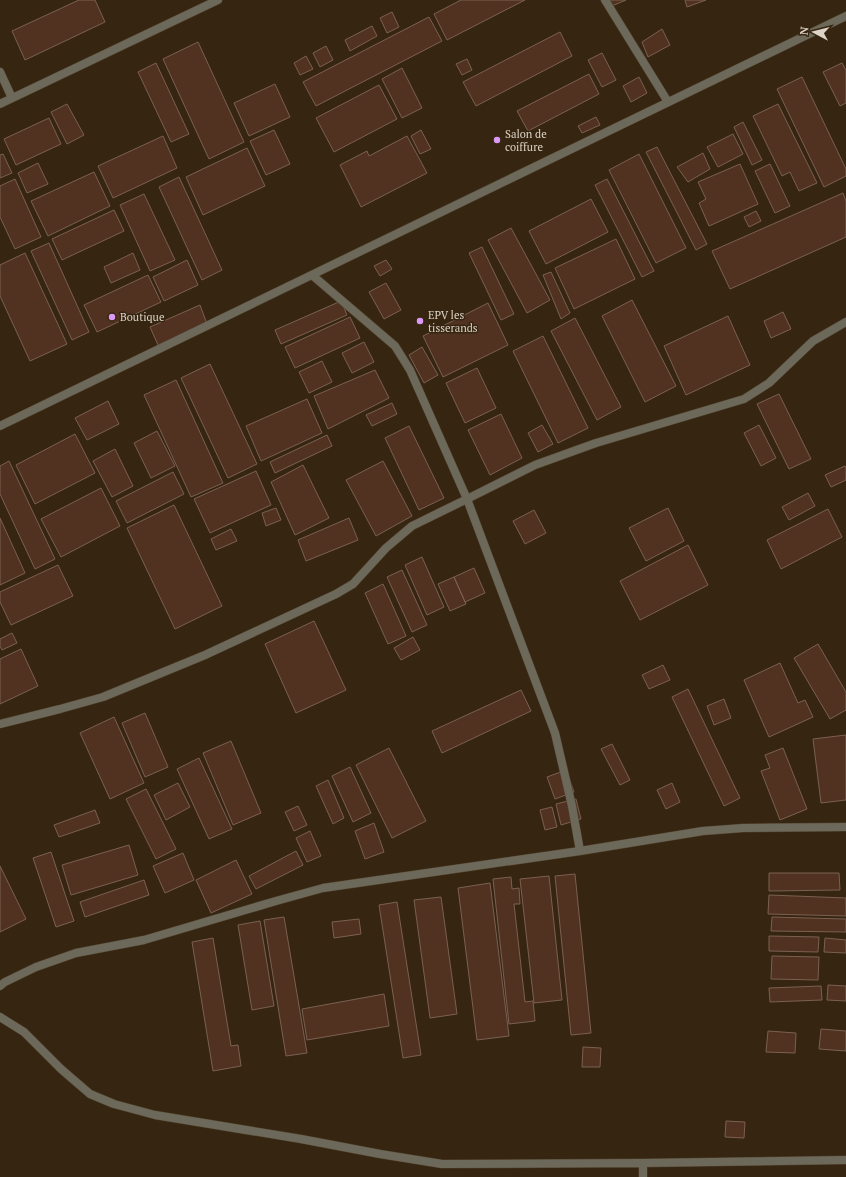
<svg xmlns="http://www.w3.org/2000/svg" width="846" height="1177" font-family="'PT Serif',serif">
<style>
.building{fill:#513221;stroke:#7b6052}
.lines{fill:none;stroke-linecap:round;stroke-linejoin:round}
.minor-casing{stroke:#51422e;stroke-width:9}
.minor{stroke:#6d695a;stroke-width:8}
.poi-dot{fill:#db99f5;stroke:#362611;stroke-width:1.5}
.labels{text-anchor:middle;stroke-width:3;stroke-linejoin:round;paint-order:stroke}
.poi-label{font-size:11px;fill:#ddd3c6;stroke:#362611;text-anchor:start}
</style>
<rect width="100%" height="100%" fill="#362611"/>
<path class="building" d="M79,0H95L105,22L25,60L12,31Z
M461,0H525L447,40L434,14Z
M610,0H626L612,6Z
M685,0H706L687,7Z
M392,12L399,27L387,33L380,18Z
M429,17L442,41L316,106L303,82Z
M372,26L377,36L350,51L345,40Z
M662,29L670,45L648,57L642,42Z
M560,32L572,56L476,106L463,82Z
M198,42L244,142L209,159L163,59Z
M326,46L333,60L320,67L313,53Z
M602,53L616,80L602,87L588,60Z
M306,56L313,69L300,75L294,63Z
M467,59L472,70L462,75L456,64Z
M156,63L189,134L171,142L138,72Z
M842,63L846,70V103L840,106L823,72Z
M402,68L422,108L402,118L382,79Z
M589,74L599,94L528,131L517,111Z
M639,77L647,93L631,102L623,86Z
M802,77L846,169V176L824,187L777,89Z
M275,84L290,117L249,136L234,103Z
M379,85L397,119L334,152L316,118Z
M67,104L84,135L67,144L51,112Z
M778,104L817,183L799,191L790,172L782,176L753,116Z
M596,117L600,125L582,133L578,126Z
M49,118L61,144L16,165L4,139Z
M743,122L762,160L752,165L734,127Z
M274,130L290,164L266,175L250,141Z
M421,130L431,149L420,154L411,136Z
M733,134L743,154L718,167L707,147Z
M163,136L177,168L113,198L98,166Z
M407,136L427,173L361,207L340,165L367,151L369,156Z
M657,147L707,244L696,250L646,152Z
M247,148L265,186L203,215L186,177Z
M703,153L710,169L688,182L677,167Z
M3,154L12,173L0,178V155Z
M639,154L686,248L656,263L609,170Z
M38,163L48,184L27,193L18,173Z
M740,164L758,204L709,226L699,203L706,199L698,182Z
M770,164L790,206L775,213L755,171Z
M94,172L110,206L48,236L31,201Z
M179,177L222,270L202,280L159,187Z
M15,179L41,237L15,249L0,217V186Z
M607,179L654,271L642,277L595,185Z
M843,193L846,201V237L730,289L712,251Z
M144,194L175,260L150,271L120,205Z
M591,199L608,232L546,264L529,231Z
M114,210L124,231L62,260L52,239Z
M756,211L761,221L749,227L744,217Z
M511,228L550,300L527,313L488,240Z
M616,239L635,279L574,309L555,268Z
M49,243L89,332L72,340L31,251Z
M482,247L514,314L501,320L469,253Z
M25,253L67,344L30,361L0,296V265Z
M133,253L140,270L111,283L104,267Z
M187,260L198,285L164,301L153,277Z
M386,260L392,269L380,276L374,266Z
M551,272L570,313L561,319L543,275Z
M148,275L161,302L97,332L84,305Z
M386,283L401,310L384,319L369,292Z
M632,300L676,386L645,402L602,316Z
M341,301L347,315L281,344L275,330Z
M488,303L508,345L443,377L423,336Z
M200,305L207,324L158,345L150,327Z
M783,312L791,329L771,338L764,321Z
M728,316L750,365L686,395L664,346Z
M350,317L360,338L295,368L285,347Z
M575,318L621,407L597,420L551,331Z
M543,336L588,428L558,443L513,351Z
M364,342L374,362L352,373L342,353Z
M422,347L438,375L424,383L409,355Z
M322,361L332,382L309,393L299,372Z
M210,364L257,464L228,478L181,378Z
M477,368L496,408L465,423L446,383Z
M375,370L389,398L328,429L314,396Z
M176,380L223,483L191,497L144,395Z
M779,394L811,459L789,469L757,404Z
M307,399L322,433L261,461L246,426Z
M108,401L119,424L87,440L75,418Z
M392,403L397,414L372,426L366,415Z
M501,414L522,458L490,475L468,430Z
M542,425L553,444L538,452L528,433Z
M759,425L776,458L761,466L744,433Z
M409,426L444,498L419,510L385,438Z
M157,431L175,466L151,478L134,443Z
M75,434L95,473L35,504L16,465Z
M327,435L332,446L275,473L270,462Z
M115,449L133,486L112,497L93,461Z
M9,461L55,559L35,569L0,494V466Z
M383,461L412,516L376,536L346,480Z
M303,465L329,518L295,535L271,482Z
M845,466L846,468V480L831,487L825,475Z
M256,471L271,505L210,533L194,499Z
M173,472L184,494L127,523L116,501Z
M101,488L120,526L61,557L41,519Z
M808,493L815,506L789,520L782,507Z
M174,505L222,606L175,629L127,528Z
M276,508L281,520L266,526L262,513Z
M668,508L684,541L646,561L629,528Z
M828,509L842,537L781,569L767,540Z
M534,510L546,533L525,544L513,521Z
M0,518L25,573L0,585Z
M349,518L358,540L306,561L298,540Z
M231,529L237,541L216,550L211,539Z
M688,545L708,585L640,620L620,581Z
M422,557L444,607L427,615L405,565Z
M58,565L73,596L11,625L0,602V592Z
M474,568L485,593L465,602L454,577Z
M402,570L427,625L412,632L387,577Z
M454,577L466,604L450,611L438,584Z
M383,584L406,636L388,644L365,593Z
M314,621L346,690L296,713L265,644Z
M12,633L17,643L2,650L0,646V639Z
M413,637L420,650L401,660L394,648Z
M818,644L846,692V710L830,719L794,658Z
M21,649L38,686L0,704V659Z
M780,663L798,703L805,700L813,717L769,737L744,680Z
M663,665L670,680L649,689L642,675Z
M688,689L740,798L724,806L672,697Z
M521,690L531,711L442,753L432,731Z
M724,699L731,718L714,725L707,706Z
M145,713L168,767L145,777L122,723Z
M114,717L144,783L110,799L80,733Z
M846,735V800L821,803L813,739Z
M231,741L261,813L233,825L203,753Z
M612,744L630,780L620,785L601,749Z
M389,748L426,821L392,838L356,765Z
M783,748L807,809L780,820L761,771L770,768L765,755Z
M199,758L232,829L209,839L177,769Z
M350,767L371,813L353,822L332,776Z
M566,770L574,792L555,799L547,777Z
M328,780L344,818L333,824L316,786Z
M178,783L190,807L166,820L154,795Z
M672,783L680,802L666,809L657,790Z
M146,789L176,849L156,859L126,799Z
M576,799L581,819L561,825L556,804Z
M298,806L307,825L294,831L285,812Z
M552,807L557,827L545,830L540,810Z
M95,810L100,823L59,837L54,825Z
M374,823L384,852L365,859L355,831Z
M310,831L321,856L307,862L296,838Z
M129,845L138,875L71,895L62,865Z
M296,851L303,865L256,889L249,876Z
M51,852L74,921L56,927L33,858Z
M183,853L194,880L165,893L153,866Z
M236,860L252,894L211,913L196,880Z
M0,866L26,919L0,932Z
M769,873H839L840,890L769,891Z
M575,874L591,1033L571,1035L555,876Z
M549,876L562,1000L534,1003L520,879Z
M511,877L512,889L519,888L520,904H514L525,1002L533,1001L535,1021L509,1024L493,879Z
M144,880L149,895L85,917L80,902Z
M490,883L509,1036L477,1040L458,888Z
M769,895L846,898V916L768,914Z
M441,897L457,1014L430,1018L414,900Z
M397,902L421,1055L403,1058L379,905Z
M284,917L307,1053L286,1056L264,920Z
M772,917L846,919V932L771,931Z
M359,919L361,934L334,938L332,922Z
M260,921L274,1006L252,1010L238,925Z
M769,936L819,937L818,952L769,951Z
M213,938L231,1046L238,1045L241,1066L213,1071L192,942Z
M825,938L846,940V953L824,952Z
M772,956L819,957L818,980L771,979Z
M828,985L846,986V1001L827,1000Z
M821,986L822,1000L770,1002L769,988Z
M384,994L389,1026L307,1040L302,1009Z
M821,1029L846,1031V1051L819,1049Z
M768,1031L796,1033L795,1053L766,1052Z
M583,1047L601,1048L600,1067H582Z
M726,1121L745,1122L744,1138L725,1137Z"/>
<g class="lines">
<defs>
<path id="minor" d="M605,0L668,102
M0,72L12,98
M0,104L218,0
M312,275L395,346L410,370L467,499L535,465L596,443L744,399L769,383L813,341L846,322
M0,426L846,16
M0,724L60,709L103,697L205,655L336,594L353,584L386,548L412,526L467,499L555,733L572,806L580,851
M0,986L5,982L36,967L76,953L144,940L276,901L323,888L580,851L703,831L743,828L846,827
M0,1017L24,1032L61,1069L90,1094L114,1104L155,1115L301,1139L380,1154L442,1164L643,1163L846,1160
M643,1163V1177"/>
</defs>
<use href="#minor" class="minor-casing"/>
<use href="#minor" class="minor"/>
</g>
<g class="poi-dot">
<circle cx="497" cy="140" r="4"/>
<circle cx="112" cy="317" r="4"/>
<circle cx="420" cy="321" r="4"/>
</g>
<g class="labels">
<g class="poi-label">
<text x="505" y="138">Salon de<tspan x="505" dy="13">coiffure</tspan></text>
<text x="428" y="319">EPV les<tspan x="428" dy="13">tisserands</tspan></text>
<text x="120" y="321">Boutique</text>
</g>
</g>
<g transform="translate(814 32) rotate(277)" stroke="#362611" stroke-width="3" paint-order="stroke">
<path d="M0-3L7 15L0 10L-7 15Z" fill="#ddd3c6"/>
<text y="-6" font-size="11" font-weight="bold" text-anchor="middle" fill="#ddd3c6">N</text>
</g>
</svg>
